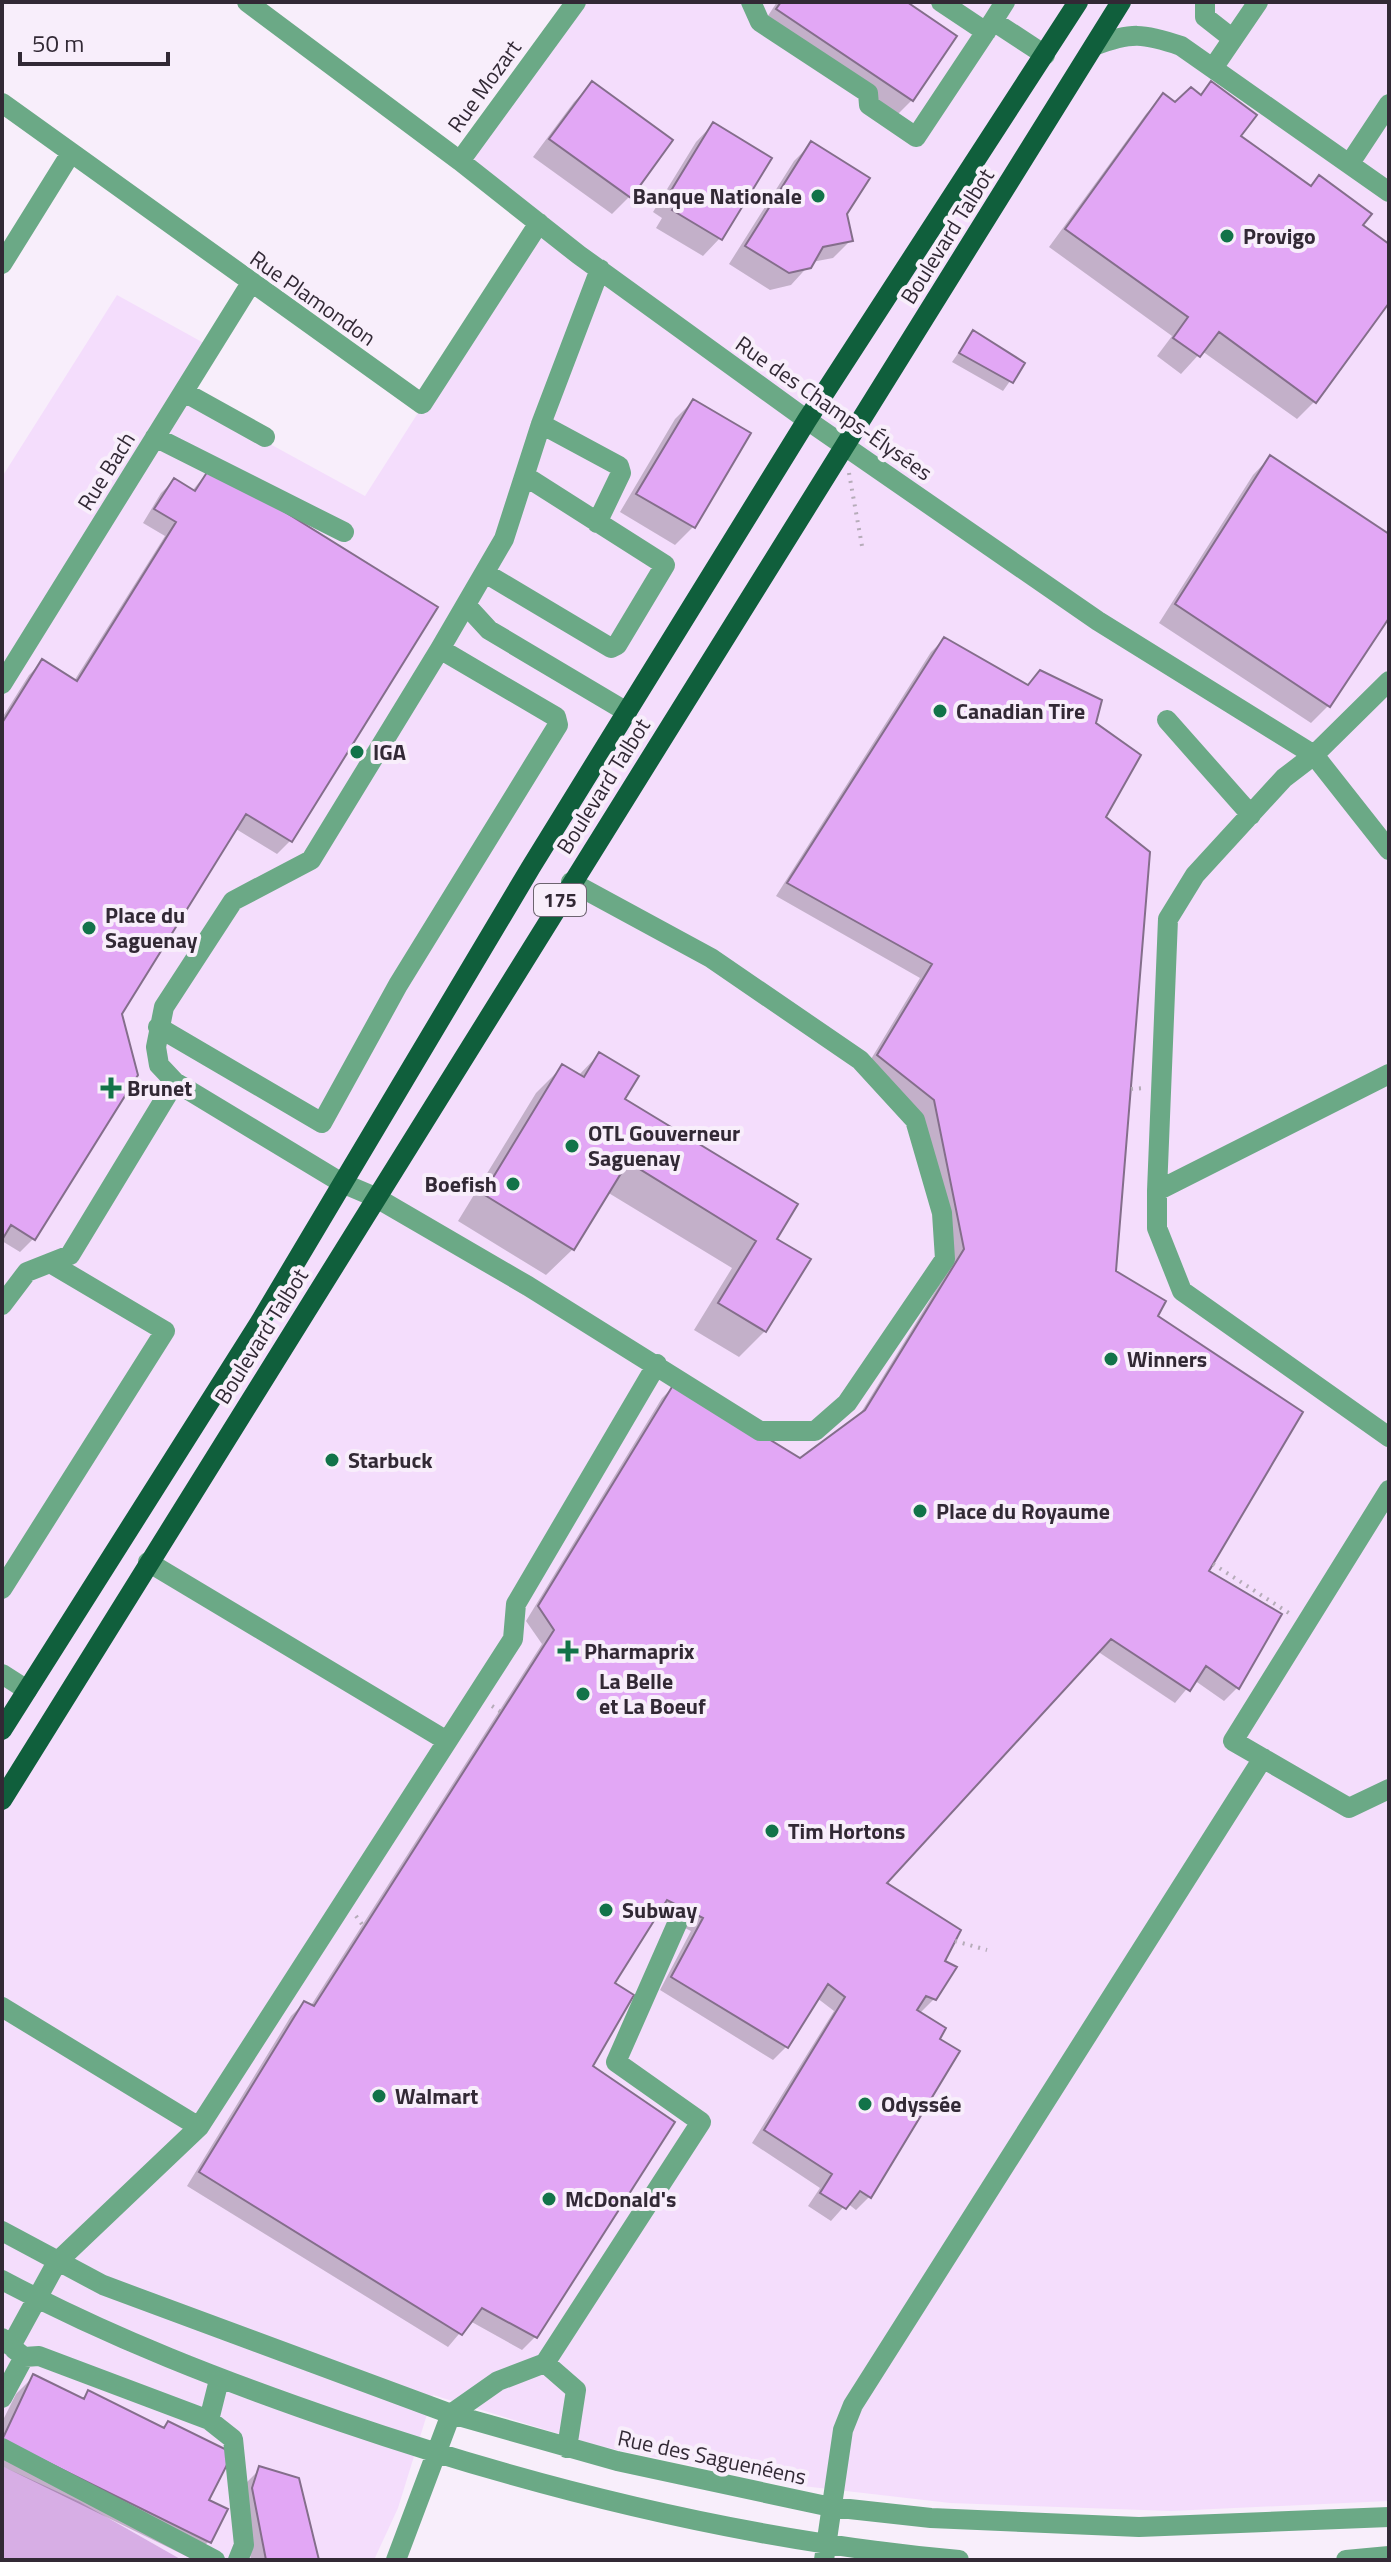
<svg xmlns="http://www.w3.org/2000/svg" width="1391" height="2562" font-family="'Titillium Web',sans-serif">
<style>
.built{fill:#f4ddfc}
.green{fill:#d7aee5}
.shadow{fill:#0003}
.building{fill:#e2a7f5;stroke:#846e8b;stroke-width:2}
.lines{fill:none;stroke-linecap:round;stroke-linejoin:round}
.path{stroke:#b6acb9;stroke-width:4;stroke-dasharray:2 6;stroke-linecap:butt}
.minor{stroke:#6ba986;stroke-width:20}
.major{stroke:#105f3c;stroke-width:20}
.poi-dot{fill:#127349;stroke:#f8eefb;stroke-width:3}
.labels{text-anchor:middle;stroke-width:8;stroke-linejoin:round;paint-order:stroke}
.shield{fill:#f8eefb;stroke:#6d6470;stroke-width:2}
.shield-label{font-size:20px;font-weight:bold;fill:#322935}
.street-label{font-size:22px;fill:#322935;stroke:#f8eefb}
.poi-label{font-size:22px;font-weight:bold;fill:#322935;stroke:#f8eefb;text-anchor:start}
</style>
<rect width="100%" height="100%" fill="#f8eefb"/>
<path class="built" d="M576,2H1389V2501L1171,2511L950,2503L794,2485L684,2463L598,2446L433,2395L398,2508L374,2560H182L80,2502L2,2466V477L117,295L211,347L182,396L365,496L539,223L460,161Z"/>
<path class="green" d="M2,2466L80,2502L182,2560H2Z"/>
<path class="shadow" d="M777,2H903L954,36L912,100L894,118L760,28Z
M592,84L629,197L612,214L533,157L574,102Z
M1212,84L1239,136L1309,188L1319,178L1361,225L1389,246V299L1315,401L1297,419L1202,351L1181,374L1157,356L1172,336L1049,247L1146,114L1164,96L1175,104L1199,96Z
M713,124L720,238L703,256L656,228L662,218L653,212L696,142Z
M811,144L845,214L850,241L833,258L812,262L791,285L770,290L729,264L794,161Z
M973,332L1022,364L1003,391L952,362Z
M693,401L749,434L693,527L675,545L620,512L675,419Z
M1270,457L1389,536V614L1329,705L1311,723L1159,623L1253,475Z
M211,468L290,841L277,854L236,829L119,1014L136,1074L33,1239L20,1252L2,1241V718L29,675L42,662L74,681L165,536L143,523L161,493L174,480L192,491Z
M944,639L1026,686L1040,673L1094,724L1103,818L1113,1272L1155,1317L1206,1571L1237,1688L1224,1701L1194,1680L1175,1703L1097,1651L884,1884L942,1962L934,1999L920,2013L869,2197L856,2210L847,2203L831,2221L808,2206L820,2188L752,2143L834,2011L817,1998L786,2047L773,2060L660,1990L691,1931L656,1914L612,1984L590,2067L536,2336L522,2350L470,2321L448,2347L187,2186L291,2016L304,2003L310,2007L542,1644L526,1621L662,1398L675,1385L800,1460L857,1419L952,1264L921,1113L865,1069L920,978L776,896L931,652Z
M599,1054L622,1099L774,1239L765,1331L739,1357L694,1330L732,1268L607,1192L573,1249L546,1275L458,1221L536,1093L563,1066L578,1076Z
M34,2376L81,2400L89,2392L162,2429L168,2423L207,2501L209,2541L192,2559L2,2466V2422L16,2394Z
M260,2469L317,2560H251L240,2502L247,2482Z"/>
<path class="building" d="M781,2H907L957,36L913,101L776,9Z
M592,81L673,140L631,198L549,139Z
M1211,81L1257,115L1241,136L1311,186L1319,175L1372,214L1363,225L1389,244V303L1316,403L1219,332L1200,357L1173,338L1188,317L1065,229L1163,93L1175,102L1191,87L1201,95Z
M713,122L772,158L722,240L672,210L679,200L669,194Z
M811,141L870,178L847,214L853,241L823,247L811,268L789,273L745,246Z
M973,330L1025,363L1013,383L959,353Z
M693,399L751,433L695,528L636,494Z
M1270,455L1389,534V618L1330,707L1175,604Z
M211,466L438,607L292,842L246,814L122,1014L138,1075L35,1240L11,1225L2,1240V723L42,659L77,681L176,522L154,509L174,478L195,491Z
M944,637L1028,685L1040,670L1102,700L1096,723L1141,755L1106,817L1150,852L1116,1271L1166,1301L1158,1316L1303,1412L1209,1571L1282,1614L1239,1689L1206,1666L1190,1691L1111,1639L887,1883L961,1930L945,1961L957,1967L936,2000L926,1996L917,2010L946,2028L940,2039L960,2051L871,2198L860,2191L846,2209L820,2193L832,2174L764,2130L845,1997L828,1984L788,2048L671,1977L703,1918L667,1900L615,1983L634,1995L593,2066L675,2122L537,2338L482,2308L462,2335L199,2172L304,2001L314,2006L554,1630L538,1606L675,1382L800,1458L865,1410L964,1249L934,1100L877,1055L932,964L787,883Z
M599,1052L639,1076L625,1099L798,1204L777,1239L811,1259L766,1332L718,1303L756,1241L628,1162L574,1250L483,1194L562,1064L584,1077Z
M33,2374L84,2399L88,2390L164,2428L168,2421L233,2453L209,2500L228,2509L211,2543L2,2440Z
M259,2466L299,2478L319,2560H266L252,2488Z"/>
<g class="lines">
<path class="path" d="M849,473L862,546
M1131,1089L1144,1088
M1213,1564L1292,1615
M492,1706L501,1712
M356,1916L364,1927
M955,1941L987,1950"/>
<path class="minor" d="M247,2L460,161L579,255L807,420L1098,621L1314,755L1389,850
M751,2L760,22L868,93L869,105L916,137L993,21
M941,2L986,32
M1005,2L993,21L1045,55
M1205,2V17L1233,39
M1094,46C1131,32 1143,33 1181,46L1389,192
M1213,68L1258,2
M2,103L422,404L539,223
M460,161L576,2
M1350,163L1389,104
M2,264L71,153
M184,392L265,437
M541,424L619,466L621,473L597,523
M155,437L344,532
M485,573L611,648L617,645L665,565L525,476
M466,605L489,630L627,712
M1389,681L1314,755L1284,778L1195,875L1168,919L1157,1191V1228L1182,1291L1389,1437
M2,684L251,283
M1167,720L1251,815
M571,882L711,958L860,1060L915,1120L942,1213L945,1259L847,1403L815,1431H760L528,1286L375,1197L342,1183L175,1082L159,1065L156,1047L164,1007L233,901L311,860L440,649L504,539L541,424L600,269
M158,1027L322,1123L398,985L558,725L556,717L440,649
M1157,1191L1389,1074
M2,1305L27,1272L70,1255L175,1082
M1389,1490L1233,1741L1349,1808L1389,1789
M148,1562L447,1741
M2,1589L165,1331L50,1263
M2,1674L27,1690
M2,2007L199,2127
M2,2231L103,2285L451,2414L617,2461L831,2507L931,2518L1139,2527L1389,2517
M2,2280C111,2338 225,2382 342,2422C541,2490 748,2541 959,2560
M2,2338L11,2346L57,2262L199,2127L513,1639L516,1604L657,1364
M24,2357L39,2356L209,2420L219,2380
M545,2363L576,2390L567,2448
M2,2398L24,2357L14,2349
M451,2414L498,2381L545,2363L701,2122L616,2062L680,1917
M209,2420L233,2439L244,2545L238,2560
M2,2448L215,2560
M396,2560L451,2414
M824,2560L843,2430L853,2405L1263,1758
M1346,2560L1389,2556"/>
<path class="major" d="M2,1730L260,1322L531,867L807,420L1078,2
M2,1800L1121,2"/>
</g>
<g class="poi-dot">
<circle cx="818" cy="196" r="8"/>
<circle cx="1227" cy="236" r="8"/>
<circle cx="940" cy="711" r="8"/>
<circle cx="357" cy="752" r="8"/>
<circle cx="89" cy="928" r="8"/>
<path d="M107 1076h8v8h8v8h-8v8h-8v-8h-8v-8h8z"/>
<circle cx="572" cy="1146" r="8"/>
<circle cx="513" cy="1184" r="8"/>
<circle cx="1111" cy="1359" r="8"/>
<circle cx="332" cy="1460" r="8"/>
<circle cx="920" cy="1511" r="8"/>
<path d="M564 1639h8v8h8v8h-8v8h-8v-8h-8v-8h8z"/>
<circle cx="583" cy="1694" r="8"/>
<circle cx="772" cy="1831" r="8"/>
<circle cx="606" cy="1910" r="8"/>
<circle cx="379" cy="2096" r="8"/>
<circle cx="865" cy="2104" r="8"/>
<circle cx="549" cy="2199" r="8"/>
</g>
<g class="labels">
<rect class="shield" x="534" y="884" width="52" height="32" rx="6"/>
<g class="shield-label">
<text x="560" y="907">175</text>
</g>
<g class="street-label">
<text transform="translate(484 86) rotate(-54)" y="8">Rue Mozart</text>
<text transform="translate(947 236) rotate(-58)" y="8">Boulevard Talbot</text>
<text transform="translate(313 298) rotate(35)" y="8">Rue Plamondon</text>
<text transform="translate(834 408) rotate(35)" y="8">Rue des Champs-Élysées</text>
<text transform="translate(106 471) rotate(-58)" y="8">Rue Bach</text>
<text transform="translate(603 786) rotate(-58)" y="8">Boulevard Talbot</text>
<text transform="translate(261 1336) rotate(-58)" y="8">Boulevard Talbot</text>
<text transform="translate(712 2457) rotate(12)" y="8">Rue des Saguenéens</text>
</g>
<g class="poi-label">
<text x="802" y="204" text-anchor="end">Banque Nationale</text>
<text x="1243" y="244">Provigo</text>
<text x="956" y="719">Canadian Tire</text>
<text x="373" y="760">IGA</text>
<text x="105" y="923">Place du<tspan x="105" dy="25">Saguenay</tspan></text>
<text x="127" y="1096">Brunet</text>
<text x="588" y="1141">OTL Gouverneur<tspan x="588" dy="25">Saguenay</tspan></text>
<text x="497" y="1192" text-anchor="end">Boefish</text>
<text x="1127" y="1367">Winners</text>
<text x="348" y="1468">Starbuck</text>
<text x="936" y="1519">Place du Royaume</text>
<text x="584" y="1659">Pharmaprix</text>
<text x="599" y="1689">La Belle<tspan x="599" dy="25">et La Boeuf</tspan></text>
<text x="788" y="1839">Tim Hortons</text>
<text x="622" y="1918">Subway</text>
<text x="395" y="2104">Walmart</text>
<text x="881" y="2112">Odyssée</text>
<text x="565" y="2207">McDonald's</text>
</g>
</g>
<rect width="1391" height="2562" fill="none" stroke="#322935" stroke-width="8"/>
<path d="M20 52v12h148v-12" fill="none" stroke="#322935" stroke-width="4"/>
<text x="32" y="52" font-size="24" fill="#322935" stroke="#f8eefb" stroke-width="6" paint-order="stroke">50 m</text>
</svg>
